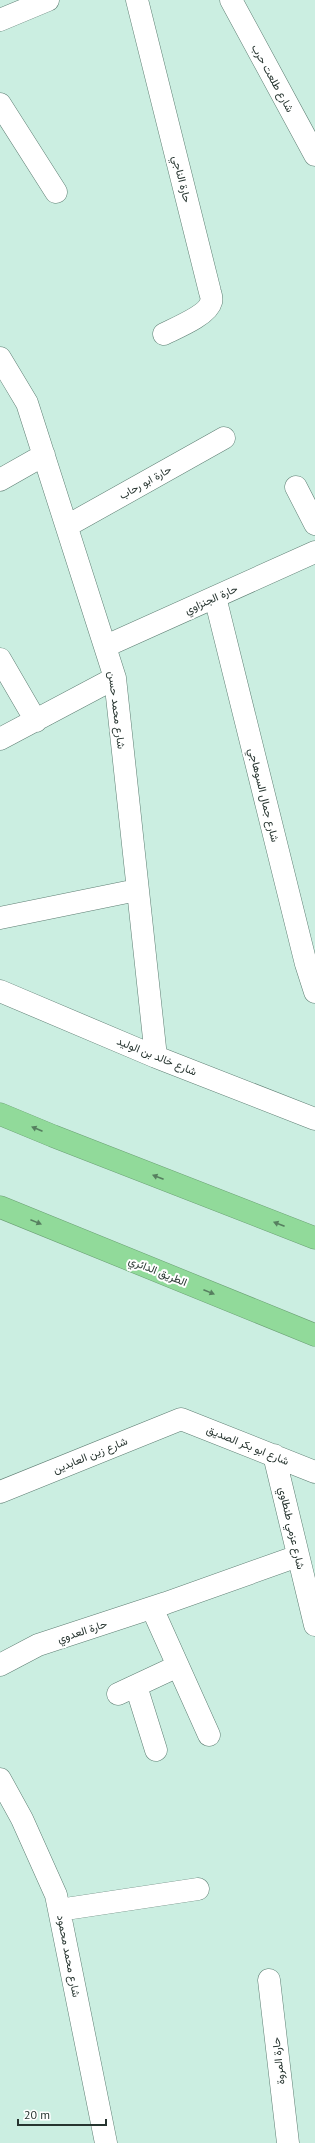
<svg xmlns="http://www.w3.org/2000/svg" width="315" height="2143" font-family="'PT Sans',Vazirmatn,sans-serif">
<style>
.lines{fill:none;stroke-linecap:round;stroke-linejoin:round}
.minor-casing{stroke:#5e7e73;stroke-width:23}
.motorway-casing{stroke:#6ca075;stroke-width:23}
.minor{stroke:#fff;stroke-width:22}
.motorway{stroke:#91da9a;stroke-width:22}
.oneway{fill:#567f5f}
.labels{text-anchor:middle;stroke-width:4;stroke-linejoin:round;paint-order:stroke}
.street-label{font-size:11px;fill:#26342f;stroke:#fff}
</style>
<rect width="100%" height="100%" fill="#cbeee1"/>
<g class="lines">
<defs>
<path id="minor" d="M137,0L210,292C211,295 212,299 211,302C208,315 176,328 164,334
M231,0L315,155
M0,20L48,0
M0,104L56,192
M0,358L27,403L115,678L156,1057
M0,480L44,455
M296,487L315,524
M67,526L224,438
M215,597L306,964L315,992
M106,646L315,552
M0,659L36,721
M0,739L115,678
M0,918L137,890
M0,991L156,1057L315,1119
M274,1455L315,1625
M0,1492L181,1419L315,1472
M152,1608L209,1735
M0,1665L38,1645L166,1603L298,1556
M136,1686L156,1750
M118,1694L178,1666
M0,1779L22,1819L56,1895L106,2143
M59,1910L198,1889
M269,1980L288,2143"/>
<path id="motorway" d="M0,1114L53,1136L315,1238
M0,1207L315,1335"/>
</defs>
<use href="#minor" class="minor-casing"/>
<use href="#motorway" class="motorway-casing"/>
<use href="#minor" class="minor"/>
<use href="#motorway" class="motorway"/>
</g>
<defs><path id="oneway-solid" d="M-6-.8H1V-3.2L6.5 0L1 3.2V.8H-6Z"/></defs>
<g class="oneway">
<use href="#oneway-solid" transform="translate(37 1129) rotate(-157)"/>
<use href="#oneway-solid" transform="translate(158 1177) rotate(-159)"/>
<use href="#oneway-solid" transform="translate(36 1222) rotate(22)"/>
<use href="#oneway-solid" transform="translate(279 1224) rotate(-159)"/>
<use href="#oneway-solid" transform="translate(209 1292) rotate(22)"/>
</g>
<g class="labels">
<g class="street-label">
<text transform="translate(273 78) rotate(61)" y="4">شارع طلعت حرب</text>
<text transform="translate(182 179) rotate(76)" y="4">حارة الناجي</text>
<text transform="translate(145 482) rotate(-29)" y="4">حارة ابو رحاب</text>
<text transform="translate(211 599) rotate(-24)" y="4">حارة الجنزاوي</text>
<text transform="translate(117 710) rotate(83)" y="4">شارع محمد حسن</text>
<text transform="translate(264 795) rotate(76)" y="4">شارع جمال السوهاجي</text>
<text transform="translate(157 1056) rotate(22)" y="4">شارع خالد بن الوليد</text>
<text transform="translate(158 1271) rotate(22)" y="4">الطريق الدائري</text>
<text transform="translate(248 1445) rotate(22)" y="4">شارع ابو بكر الصديق</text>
<text transform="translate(90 1455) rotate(-22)" y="4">شارع زين العابدين</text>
<text transform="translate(292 1528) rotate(77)" y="4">شارع عزمي طنطاوي</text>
<text transform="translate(82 1631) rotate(-18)" y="4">حارة العدوي</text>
<text transform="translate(69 1956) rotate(79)" y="4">شارع محمد محمود</text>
<text transform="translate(278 2061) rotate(-96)" y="4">حارة المروة</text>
</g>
</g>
<path d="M18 2119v6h88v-6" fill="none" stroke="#26342f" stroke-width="2"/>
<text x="24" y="2119" font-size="12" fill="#26342f" stroke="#ffffff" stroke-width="3" paint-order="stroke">20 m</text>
</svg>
